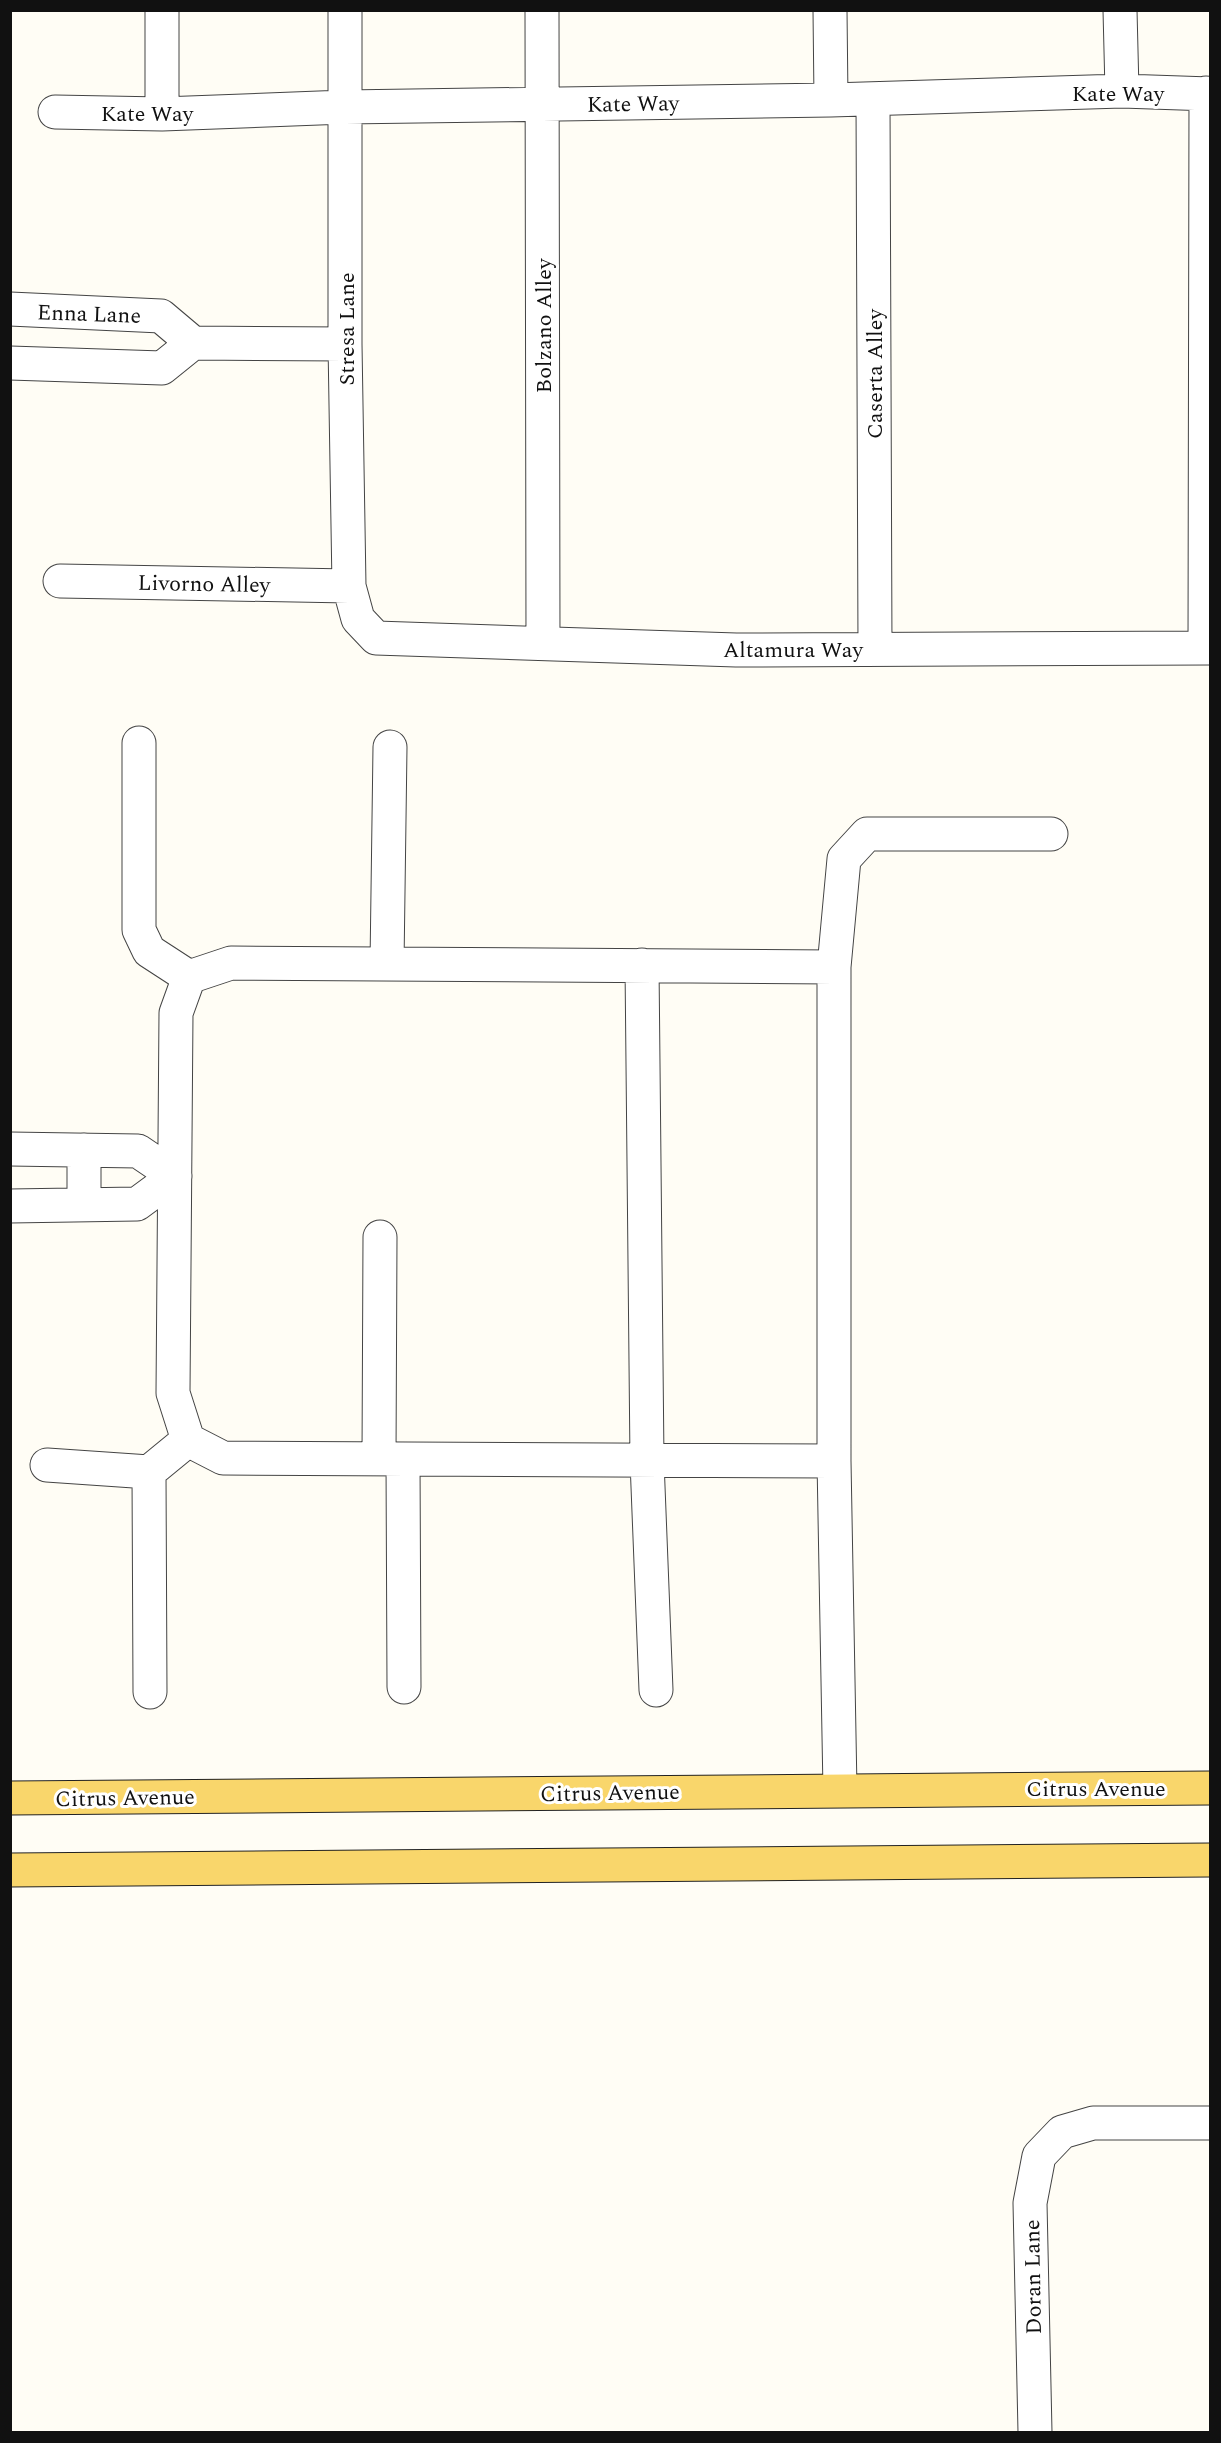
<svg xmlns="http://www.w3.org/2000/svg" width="1221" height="2443" font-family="Spectral,serif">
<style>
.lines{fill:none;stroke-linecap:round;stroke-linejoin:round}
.minor-casing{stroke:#444;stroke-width:35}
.major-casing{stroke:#222;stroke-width:35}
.minor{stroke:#fff;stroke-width:33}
.major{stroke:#f9d66b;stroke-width:33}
.labels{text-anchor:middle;stroke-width:6;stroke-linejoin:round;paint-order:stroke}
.street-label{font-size:22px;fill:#111;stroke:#fff}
</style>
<rect width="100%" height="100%" fill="#fffdf5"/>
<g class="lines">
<defs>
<path id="minor" d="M345,10V344L349,586L358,619L376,638L736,650L1210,648
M542,10L543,642
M830,10L831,100
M1120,10L1122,91
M873,99L875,649
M55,112L162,114L345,107L831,100L1122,91L1210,94
M162,114V10
M10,309L161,316L193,343
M10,363L162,368L193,343L345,344
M60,581L349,586
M1205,648L1206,93
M139,743V930L149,951L189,977
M387,964L390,747
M642,965L647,1461L656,1690
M834,967L231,963L189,977L176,1013L173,1393L188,1440L223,1458L834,1461
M10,1149L138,1151L175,1176L137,1204L10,1206
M84,1150V1205
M379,1459L380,1237
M403,1459L404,1687
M47,1465L149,1472L188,1440
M149,1472L150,1692
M840,1790L834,1461V967L844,859L867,834H1051
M1035,2432L1030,2203L1039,2156L1062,2132L1093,2123H1210"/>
<path id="major" d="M10,1798L1210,1788
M10,1870L1210,1860"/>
</defs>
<use href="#minor" class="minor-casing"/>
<use href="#major" class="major-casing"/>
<use href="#minor" class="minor"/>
<use href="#major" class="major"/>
</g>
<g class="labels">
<g class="street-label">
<text x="1118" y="101">Kate Way</text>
<text transform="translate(633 103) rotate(-1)" y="8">Kate Way</text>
<text x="147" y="121">Kate Way</text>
<text transform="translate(89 313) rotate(2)" y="8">Enna Lane</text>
<text transform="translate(543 326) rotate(-90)" y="8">Bolzano Alley</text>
<text transform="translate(346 329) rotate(-90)" y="8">Stresa Lane</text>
<text transform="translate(874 374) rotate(-90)" y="8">Caserta Alley</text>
<text transform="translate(204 583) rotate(1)" y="8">Livorno Alley</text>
<text x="793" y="657">Altamura Way</text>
<text x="1096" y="1796">Citrus Avenue</text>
<text transform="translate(610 1792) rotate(-1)" y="8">Citrus Avenue</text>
<text transform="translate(125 1797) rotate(-1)" y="8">Citrus Avenue</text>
<text transform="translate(1032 2277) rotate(-91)" y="8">Doran Lane</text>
</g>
</g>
<rect width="1221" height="2443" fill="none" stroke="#111111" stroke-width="24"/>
</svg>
